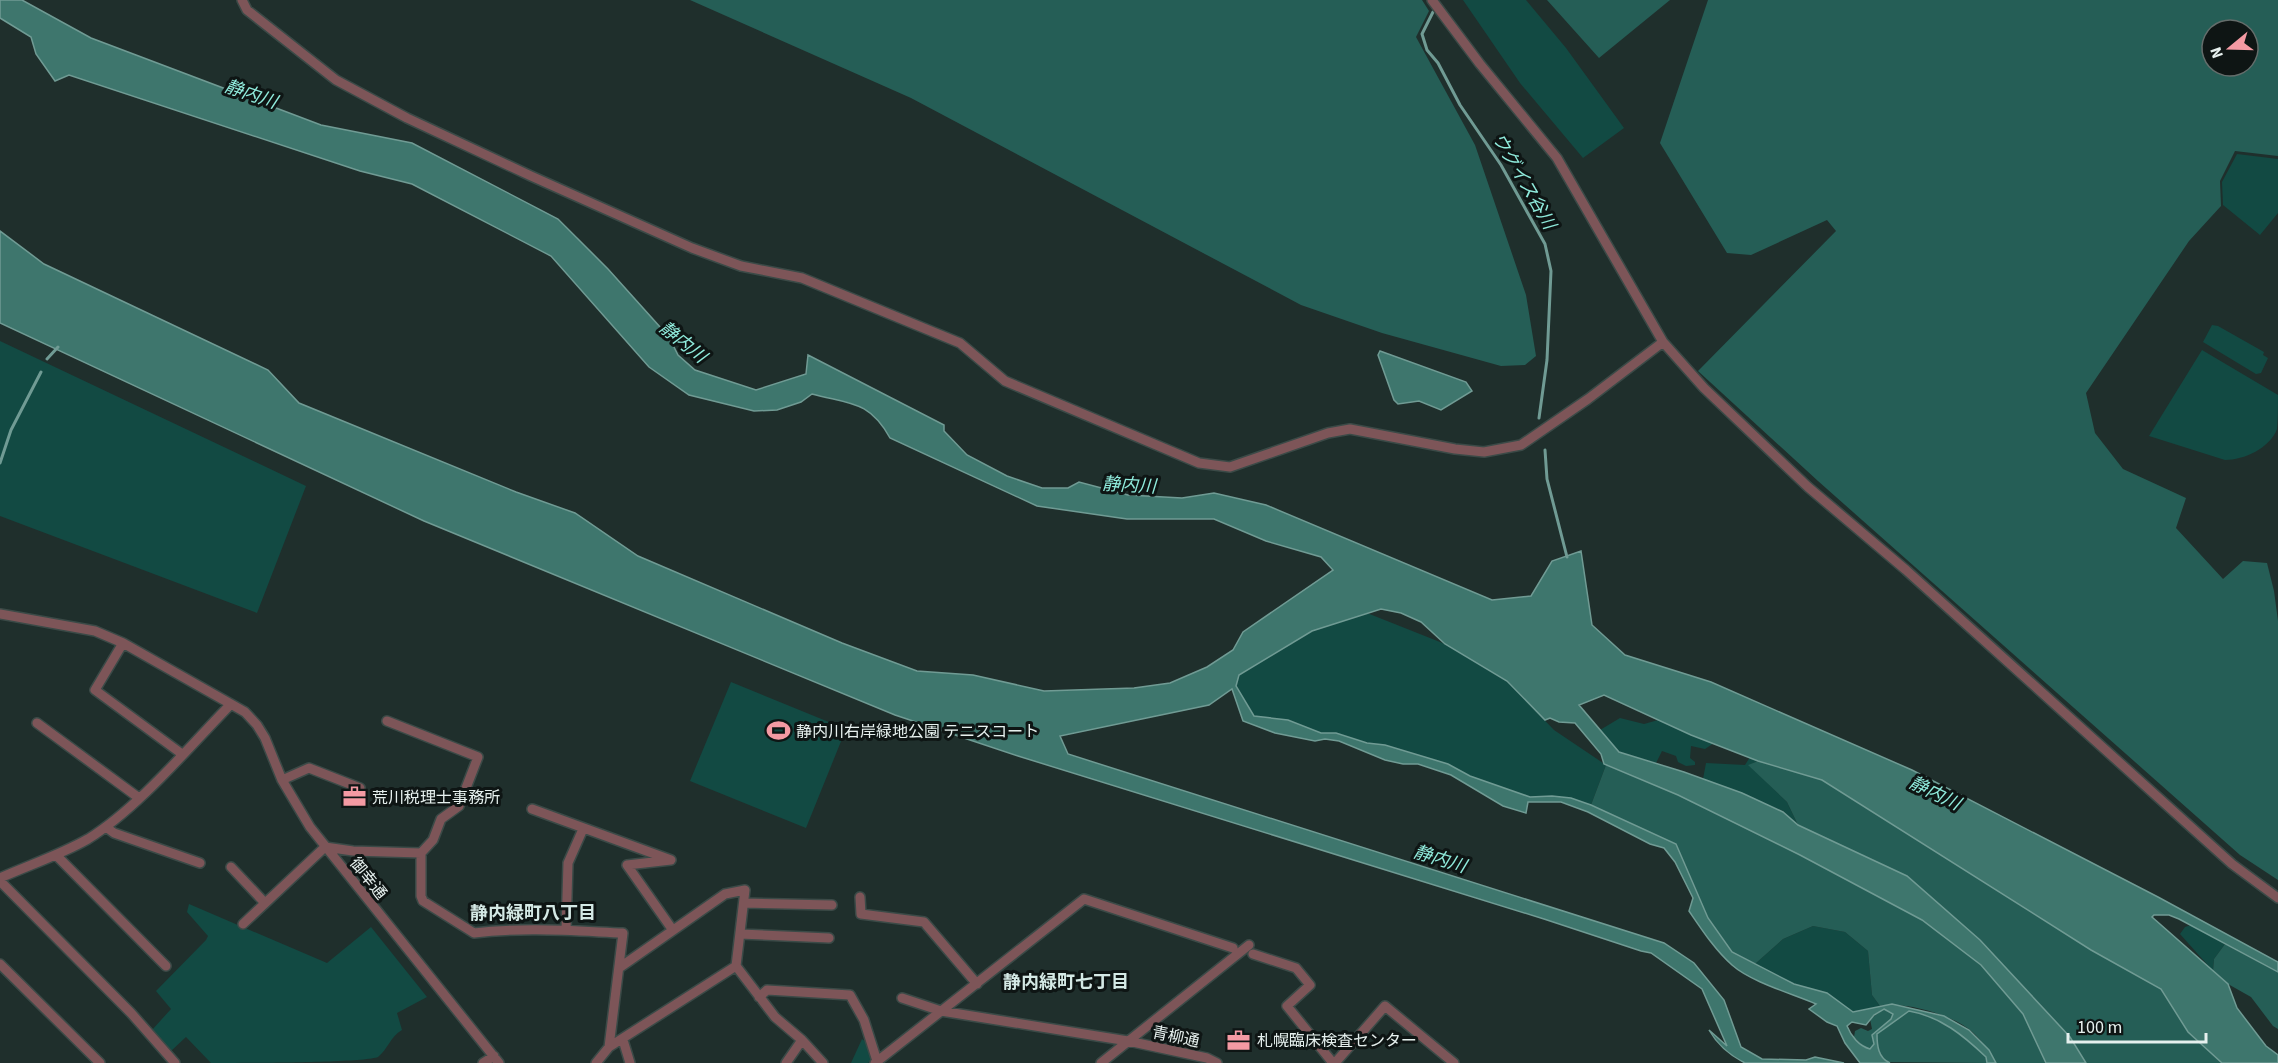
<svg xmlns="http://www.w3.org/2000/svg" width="2278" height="1063" font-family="'Source Sans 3','Noto Sans JP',sans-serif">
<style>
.green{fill:#124a43}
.forest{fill:#255e56;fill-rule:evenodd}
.water{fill:#3e766d;stroke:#709b94;stroke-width:1.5;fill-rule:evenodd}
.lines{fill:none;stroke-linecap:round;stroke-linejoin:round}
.stream{stroke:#709b94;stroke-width:3}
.minor-casing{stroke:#3b4a47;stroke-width:12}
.minor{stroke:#7d5558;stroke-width:9}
.labels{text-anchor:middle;stroke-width:6;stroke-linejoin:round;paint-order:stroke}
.poi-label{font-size:16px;fill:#e6f0ee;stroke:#0e1514;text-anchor:start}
.street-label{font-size:16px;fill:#e6f0ee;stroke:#0e1514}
.water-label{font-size:18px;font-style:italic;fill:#90ecdd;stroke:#0e1514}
.neighbourhood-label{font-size:18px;font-weight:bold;fill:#d4e9e5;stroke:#0e1514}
</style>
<rect width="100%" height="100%" fill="#1f2f2c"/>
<path class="green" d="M1463,0H1526L1566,48L1624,128L1583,158L1520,83Z
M2237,154L2278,159V213L2260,235L2223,205L2222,182Z
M2212,325L2218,326L2264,352L2263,355L2268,358L2261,373L2256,374L2203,342Z
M0,341L306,486L257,613L0,516Z
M2202,350L2278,395C2278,405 2278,420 2277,429C2270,448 2244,460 2225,460L2149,436Z
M1367,613L1445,644L1507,681L1554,730L1606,765L1591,805L1571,798L1552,796L1530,797L1470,776L1448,764L1385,745L1367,743L1336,733H1321L1288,720L1254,716L1236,686L1239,675L1312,631Z
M731,682L846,729L806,828L690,781Z
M1620,718L1644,724L1658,720L1714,743L1705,749L1691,746L1690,758L1695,762V765L1686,766L1678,762L1676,756L1662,751L1656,763L1619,752L1600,730Z
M1750,757L1758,761L1749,765L1787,802L1798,825L1783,811L1703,779L1706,763L1745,765Z
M189,904L327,963L371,927L427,997L397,1013L402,1030C390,1037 388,1049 378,1057C363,1063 237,1063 211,1063L186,1037L171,1051L152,1030L171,1009L156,991L206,940L208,936L187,912Z
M2191,925L2225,944L2214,959L2213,971L2180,934L2185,927Z
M1813,926L1845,932L1868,951L1872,995L1880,1006L1853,1012L1827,993L1794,984L1755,964L1783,939Z
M862,1039L866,1042L872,1060L868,1063H851Z"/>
<path class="forest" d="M690,0H1422L1429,11L1416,37L1475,145L1526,295L1536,356L1525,365L1501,366L1382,333L1301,305L911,98Z
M1547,0H1670L1599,58Z
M1708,0H2278V156L2235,151L2220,181L2221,206L2189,241L2086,393L2095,433L2123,469L2186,498L2176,528L2223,579L2243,561L2267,563L2274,591L2278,621V880L2240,855L1818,481L1698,371L1836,231L1827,220L1751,255L1727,253L1660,143ZM2212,30H2248V66H2212Z
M1758,761L1822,780L2091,950L2161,989L2188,1032L2222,1063H2086L2070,1037L1907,876L1798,825L1787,802L1748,765Z
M1606,765L1678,795L1800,855L1922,920L1981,965L2023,1014L2046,1063H1996C1989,1051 1981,1039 1970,1030C1950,1014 1904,1001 1880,1006L1872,995L1868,951L1845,932L1813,926L1783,939L1755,964L1732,952L1708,918L1676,844L1591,805Z
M2225,944L2278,972V1029L2273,1026L2251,997L2228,984L2213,971L2214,959Z
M1884,1009L1893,1014L1891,1019L1872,1035L1874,1045L1870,1049L1864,1047L1854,1037L1855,1031L1861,1028L1868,1031L1872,1029L1870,1019Z
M1909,1011C1940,1016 1964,1036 1987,1057V1063L1885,1062L1877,1048V1034Z"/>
<path class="water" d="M0,0H22L91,38L321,125L412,143L558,219L608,269L669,337L678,355L695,370L756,390L806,374L808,355L944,425V431L967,455L1007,476L1042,488H1068L1079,482L1128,495L1182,498L1214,493L1266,505L1492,600L1531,596L1552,561L1581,551L1592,625L1625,655L1711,682L1912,770L2158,897L2278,962V972L2179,919L2169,915H2154L2152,917L2228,984L2237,1008L2266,1046L2278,1055V1063H2222L2188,1032L2161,989L2091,950L1822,780L1758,761L1691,735L1604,695L1579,705L1619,752L1684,772L1742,793L1783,812L1798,825L1907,876L1980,940L2070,1037L2086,1063H2046L2023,1014L1981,965L1922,920L1800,855L1678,795L1604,764L1601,754L1575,723L1559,722L1550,718L1545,720L1507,681L1445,644L1421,622L1401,613L1381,609L1312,631L1239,675L1236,686L1254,716L1288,720L1321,733H1336L1367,743L1385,745L1448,764L1470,776L1530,797L1552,796L1571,798L1591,805L1676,844L1708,918L1732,952L1794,984L1827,993L1853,1012L1892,1004L1944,1016L1969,1030L1989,1050L1996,1063H1987L1986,1057C1964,1036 1940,1016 1909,1011L1877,1034C1877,1045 1878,1058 1890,1063H1860L1845,1043L1837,1026L1827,1022L1809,1009L1816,1004C1793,994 1751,982 1732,965C1715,950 1702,930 1689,911L1693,898L1675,862L1664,848L1650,844L1588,812L1561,802H1528L1526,813L1503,806L1451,775L1418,764H1403L1385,760L1339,741L1325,739L1315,741L1275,733L1243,721L1232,689L1209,705L1060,736L1068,754L1664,943L1694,963L1724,1000L1741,1047L1762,1059L1806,1060L1815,1057L1844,1063H1745C1731,1056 1717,1044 1709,1030L1727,1046L1702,989L1651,953L1641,951L1544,919L1018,756L895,715L424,521L0,323V231L44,264L268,370L299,403L516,492L575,513L638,556L842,643L917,671L973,675L1044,691L1134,688L1170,683L1207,667L1233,650L1243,632L1333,570L1321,557L1266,541L1214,519H1127L1037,506L890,438C869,400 849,404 812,394L801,402L777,410L754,411L689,395L649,367L551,256L412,184L360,171L69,75L55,81L36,54L31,37L0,18ZM1884,1009L1893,1014L1891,1019L1872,1035L1874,1044L1870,1049C1859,1046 1851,1036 1847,1026L1852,1022L1866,1025L1874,1015Z
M1380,351L1466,382L1472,391L1441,410L1419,401L1398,404L1394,400L1378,355Z"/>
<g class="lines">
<path class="stream" d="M1433,12L1422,34L1427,50L1438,63L1460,105L1501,165L1545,244L1551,271L1547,360L1539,418
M47,359L58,347
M1545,450L1547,479L1567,557
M0,463L11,430L41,372"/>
<defs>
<path id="minor" d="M242,0L247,10L336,80L407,118L531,176L692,248L741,266L802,278L960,343L1005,381L1199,463L1230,467L1328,433L1350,429L1455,449L1484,452L1521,445L1588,399L1663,342
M1432,0L1480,64L1557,158L1663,342L1704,388L1808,487L1906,570L2232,864L2278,898
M0,614L95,631L123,643L245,712L257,725L265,738L282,780L310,827L499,1063
M123,643L95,690L182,754
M387,721L478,757L459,806L441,819L433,840L421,853V896L423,901L474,933C523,927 574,931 623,933L609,1047
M37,723L139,798
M282,780L309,768L360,788
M532,809L671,860L627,865L672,929
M106,827L114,833L200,863
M325,847L353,851L421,853
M56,855L166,966
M231,867L265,903
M0,878C29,865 60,855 88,839C138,808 189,747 231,704
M0,881L131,1013L175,1063
M860,897L861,914L924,922L977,984
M744,903L832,905
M243,924L325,847
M566,930L568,863L583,829
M740,934L829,938
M1253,954L1296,968L1310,985L1287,1006L1333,1063
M0,964L100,1063
M619,968L725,894L745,890L736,966L775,1017L802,1040L823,1063
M759,997L767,990L850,995L864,1020L877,1061
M902,998L941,1011L1128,1041L1207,1058L1217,1063
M623,1040L630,1063
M483,1063L494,1056
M596,1063L609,1047L736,966
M786,1063L802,1040
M875,1063L1084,899L1233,948
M1101,1063L1249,945
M1335,1063L1385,1006L1454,1063"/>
</defs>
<use href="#minor" class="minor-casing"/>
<use href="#minor" class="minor"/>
</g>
<defs>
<symbol id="stadium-bare" viewBox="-9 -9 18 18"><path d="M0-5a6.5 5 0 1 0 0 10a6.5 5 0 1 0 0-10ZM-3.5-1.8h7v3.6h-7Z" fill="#f49aa3" stroke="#0e1514" stroke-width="2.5" paint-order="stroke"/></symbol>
<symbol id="office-bare" viewBox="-9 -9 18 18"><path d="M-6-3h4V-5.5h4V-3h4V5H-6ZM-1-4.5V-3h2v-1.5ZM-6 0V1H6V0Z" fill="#f49aa3" stroke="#0e1514" stroke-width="2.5" paint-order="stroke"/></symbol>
</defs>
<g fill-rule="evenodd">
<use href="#stadium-bare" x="762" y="714" width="33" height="33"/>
<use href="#office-bare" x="338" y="780" width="33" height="33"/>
<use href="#office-bare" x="1222" y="1024" width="33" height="33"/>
</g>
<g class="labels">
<g class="poi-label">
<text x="796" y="737">静内川右岸緑地公園 テニスコート</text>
<text x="372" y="803">荒川税理士事務所</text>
<text x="1257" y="1046">札幌臨床検査センター</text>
</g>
<g class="street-label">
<text transform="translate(369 878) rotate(51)" y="6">御幸通</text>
<text transform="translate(1176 1036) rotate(12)" y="6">青柳通</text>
</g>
<g class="water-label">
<text transform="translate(251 94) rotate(19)" y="6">静内川</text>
<text transform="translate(1524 181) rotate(60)" y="6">ウグイス谷川</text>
<text transform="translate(683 342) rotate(39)" y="6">静内川</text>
<text transform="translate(1129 485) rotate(3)" y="6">静内川</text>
<text transform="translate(1935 793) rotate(26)" y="6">静内川</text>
<text transform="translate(1440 859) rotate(17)" y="6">静内川</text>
</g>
<g class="neighbourhood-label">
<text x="533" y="919">静内緑町八丁目</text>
<text x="1066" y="988">静内緑町七丁目</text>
</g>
</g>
<g transform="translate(2230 48) rotate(251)"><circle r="28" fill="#0e1514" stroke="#646d6b" stroke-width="1.5"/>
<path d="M0-4.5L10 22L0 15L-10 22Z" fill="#f49aa3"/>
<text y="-9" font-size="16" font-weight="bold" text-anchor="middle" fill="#e6f0ee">N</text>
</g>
<path d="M2068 1033v9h138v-9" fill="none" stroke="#e6f0ee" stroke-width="3"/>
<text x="2077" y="1033" font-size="18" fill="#e6f0ee" stroke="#0e1514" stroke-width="4.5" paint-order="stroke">100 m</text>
</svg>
